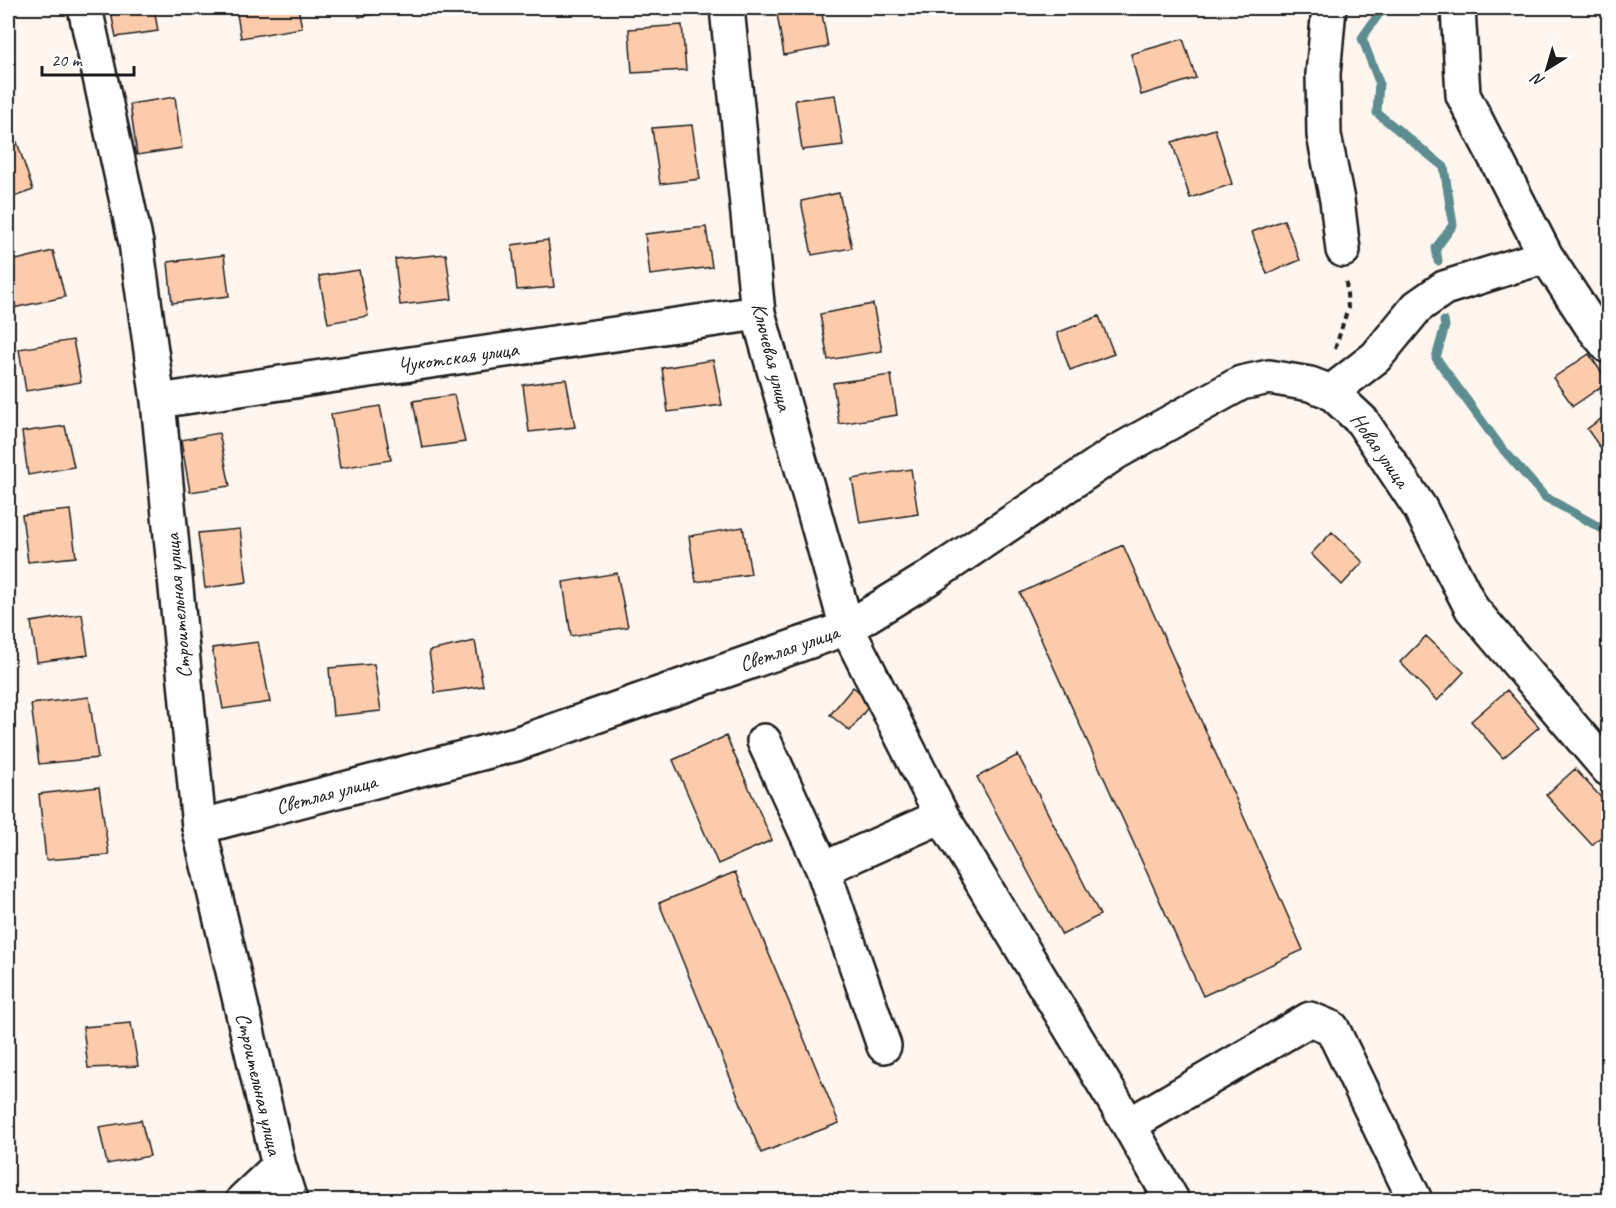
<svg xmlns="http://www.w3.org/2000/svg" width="1616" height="1208" font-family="Caveat,sans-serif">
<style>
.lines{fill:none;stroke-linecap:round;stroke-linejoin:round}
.stream{stroke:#5d8d91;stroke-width:9}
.building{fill:#fccbac;stroke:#1c1c1c;stroke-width:1.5}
.minor-casing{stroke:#1c1c1c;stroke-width:38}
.path{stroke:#1c1c1c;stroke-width:4;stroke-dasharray:6 4.5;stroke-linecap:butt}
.minor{stroke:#fff;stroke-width:33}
.labels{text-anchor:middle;stroke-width:4.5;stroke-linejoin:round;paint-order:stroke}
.street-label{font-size:21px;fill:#1c1c1c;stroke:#fff}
</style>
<rect width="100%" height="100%" fill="#fef5ee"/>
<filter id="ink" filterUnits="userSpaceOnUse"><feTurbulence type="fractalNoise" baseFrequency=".0167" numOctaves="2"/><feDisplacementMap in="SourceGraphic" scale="12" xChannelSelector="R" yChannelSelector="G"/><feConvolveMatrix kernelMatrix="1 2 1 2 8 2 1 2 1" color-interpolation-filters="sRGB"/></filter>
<g filter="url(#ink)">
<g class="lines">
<path class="stream" d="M1383,8L1362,38L1379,82L1377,113L1444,167L1453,225L1436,248L1438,261
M1444,321L1445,326L1436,358L1500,446L1545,497L1608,532"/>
</g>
<path class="building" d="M110,8H154L158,31L116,37Z
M236,8H298L302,28L241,38Z
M357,8H404V9L359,17Z
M776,8H821L828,47L784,55Z
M682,25L686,70L632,73L629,29Z
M1183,39L1196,78L1141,95L1131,54Z
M835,95L843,145L802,150L795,100Z
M175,97L182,148L137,155L130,104Z
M692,125L700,179L660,184L652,128Z
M1215,129L1232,184L1190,198L1172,142Z
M17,142L33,190L8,199V145Z
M839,193L852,248L812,255L801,201Z
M1284,220L1300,260L1267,274L1252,232Z
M706,227L712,267L650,275L645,234Z
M548,240L554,287L517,290L512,245Z
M53,251L65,297L8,309V262Z
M446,254L452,299L400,305L395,259Z
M224,255L229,296L172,303L168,262Z
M359,270L368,316L328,323L319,276Z
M873,304L882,351L828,360L820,314Z
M1099,316L1114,354L1070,370L1057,333Z
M73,340L81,382L26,391L19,349Z
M1589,354L1608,382L1573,406L1553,378Z
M713,360L722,405L668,412L662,368Z
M891,375L897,415L839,424L833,383Z
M566,379L575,427L529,432L523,385Z
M454,395L465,442L422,448L413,401Z
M380,406L391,460L340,468L331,414Z
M1608,414V455L1607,457L1587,429Z
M65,426L74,467L28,475L22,432Z
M219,433L230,486L190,492L181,440Z
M911,469L918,514L860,523L852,479Z
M70,510L76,557L28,562L22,515Z
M743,527L751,574L696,582L689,536Z
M240,529L247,582L205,588L198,533Z
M1332,532L1363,562L1342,585L1311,554Z
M1123,545L1303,950L1203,996L1020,593Z
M617,573L628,627L571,636L563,582Z
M82,614L88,655L37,662L31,622Z
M1426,636L1464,672L1437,701L1400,662Z
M475,641L483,686L435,693L429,651Z
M258,642L270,702L223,709L212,648Z
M374,664L381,711L333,716L329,668Z
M853,687L872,702L850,731L830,715Z
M1507,690L1539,727L1503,758L1471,721Z
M89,697L98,758L39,764L31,704Z
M726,736L772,840L718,864L673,760Z
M1018,755L1100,915L1062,935L977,777Z
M1575,769L1608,805V830L1592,845L1546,795Z
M99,787L109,855L46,860L39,794Z
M735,872L839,1123L761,1153L659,903Z
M131,1023L138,1066L88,1068L83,1027Z
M141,1120L150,1156L107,1164L99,1127Z"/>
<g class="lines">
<defs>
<path id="minor" d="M85,8L136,243L158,401L199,827L279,1166L290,1200
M727,8L758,313L847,628L942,816L1129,1125L1172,1200
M1329,8L1323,74L1324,135L1337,200L1343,250
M1458,8L1463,95L1546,256L1591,325L1608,346
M1331,392L1376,357L1417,307L1444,288L1546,256
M158,401L758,313
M764,741L823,869L884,1046
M199,827L516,744L847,628L927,579L1115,453L1241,383L1269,377L1310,384L1331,392L1362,421L1420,508L1472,609L1608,769
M823,869L942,816
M1129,1125L1310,1019L1332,1028L1415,1200
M243,1200L279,1166"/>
</defs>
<use href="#minor" class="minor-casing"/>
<path class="path" d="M1335,349L1348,308L1346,281"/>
<use href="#minor" class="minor"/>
</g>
</g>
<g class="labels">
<g class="street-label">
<text transform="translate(458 357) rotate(-8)" y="7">Чукотская улица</text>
<text transform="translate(772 357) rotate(76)" y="7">Ключевая улица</text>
<text transform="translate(1380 450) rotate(55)" y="7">Новая улица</text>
<text transform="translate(178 606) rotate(-95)" y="7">Строительная улица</text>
<text transform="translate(789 648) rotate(-19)" y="7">Светлая улица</text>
<text transform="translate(326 794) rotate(-15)" y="7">Светлая улица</text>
<text transform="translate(259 1084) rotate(77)" y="7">Строительная улица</text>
</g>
</g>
<rect width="1616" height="1208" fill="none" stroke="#fff" stroke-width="30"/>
<rect x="15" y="15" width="1586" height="1178" fill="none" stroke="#1c1c1c" stroke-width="2" filter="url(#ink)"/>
<g transform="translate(1547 69) rotate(217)" stroke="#ffffff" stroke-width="4.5" paint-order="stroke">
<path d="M0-4.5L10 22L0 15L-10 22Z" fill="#1c1c1c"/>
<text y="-9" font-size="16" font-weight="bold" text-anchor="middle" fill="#1c1c1c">N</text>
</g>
<path d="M42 66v9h92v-9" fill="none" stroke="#1c1c1c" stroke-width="3"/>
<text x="51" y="66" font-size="18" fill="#1c1c1c" stroke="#ffffff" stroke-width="4.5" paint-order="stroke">20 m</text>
</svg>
